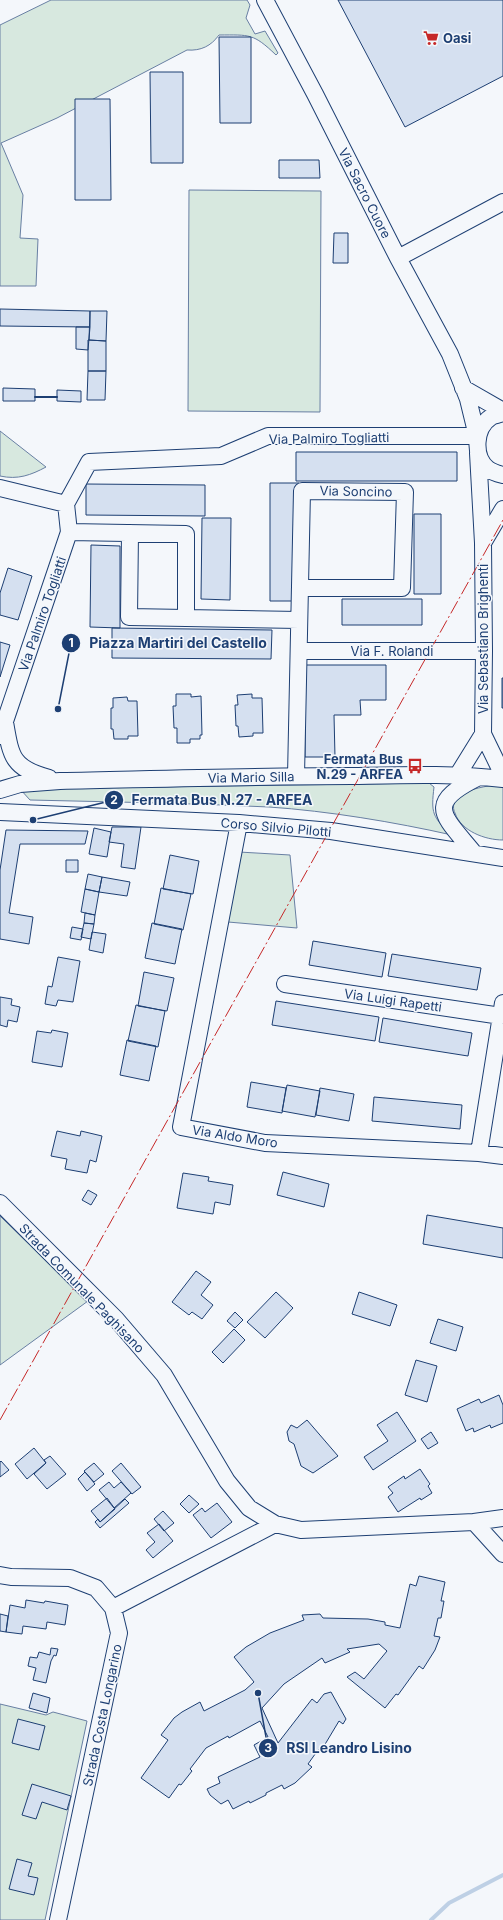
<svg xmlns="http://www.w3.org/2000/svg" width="503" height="1920" font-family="Inter,sans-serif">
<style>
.green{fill:#d7e8df;stroke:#687fa3}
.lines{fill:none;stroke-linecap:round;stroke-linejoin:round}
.stream{stroke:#bed0e5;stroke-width:4}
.building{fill:#d5e0f0;stroke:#1d3f73}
.minor-casing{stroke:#1d3f73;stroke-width:18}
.minor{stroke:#f4f7fb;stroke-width:16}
.wall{stroke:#1d3f73;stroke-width:2}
.power{stroke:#c62828;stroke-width:1;stroke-dasharray:14 3 2 3;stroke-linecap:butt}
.labels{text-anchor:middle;stroke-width:3;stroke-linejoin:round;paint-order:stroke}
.poi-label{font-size:13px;font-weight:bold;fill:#1d3f73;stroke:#f4f7fb;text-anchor:start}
.street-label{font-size:13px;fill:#1d3f73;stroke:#f4f7fb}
.leader{fill:none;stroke:#1d3f73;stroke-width:1.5}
.callout-dot{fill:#1d3f73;stroke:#f4f7fb;stroke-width:1.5}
.mark-label{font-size:12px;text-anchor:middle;font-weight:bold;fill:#fff}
.callout-label{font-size:14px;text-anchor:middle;font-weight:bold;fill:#1d3f73;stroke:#f4f7fb;stroke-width:3;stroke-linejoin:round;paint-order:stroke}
</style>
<rect width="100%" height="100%" fill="#f4f7fb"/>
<path class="green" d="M51,0H247L250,5L246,18L255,34L265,31L278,53L276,55C253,33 250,35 219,35C211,46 201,51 187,50L57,118L1,143L23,195L20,238L38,239L36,286H0V25Z
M189,190L321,191L320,412L188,411Z
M0,431L46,467C31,475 18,480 0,476Z
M429,783L434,787C431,813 432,817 452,835C394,822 328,811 269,807C190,803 110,802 30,800L20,789Z
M494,785H503V840C485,840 461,831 455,813C453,809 453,805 455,801C462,790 482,787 494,785Z
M239,852L290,855L297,928L228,922Z
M0,1216L88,1301L0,1365Z
M0,1704L46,1715L53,1712L87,1721L45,1920H0Z"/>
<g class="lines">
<path class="stream" d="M431,1920L449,1903L503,1875"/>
</g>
<path class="building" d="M338,0H503V76L405,127Z
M219,37H251V123H220Z
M150,72H183V163H151Z
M75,99H110L111,200H75Z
M279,160H319L320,178H279Z
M334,233H348V263H333Z
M0,309L90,311V327L0,326Z
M90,311H107L106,341L89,340Z
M76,327H90L88,350L76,349Z
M88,340L106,341V371H88Z
M88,371H106L105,400H87Z
M3,388L35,389V401H3Z
M57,390L81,391V402L57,401Z
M296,452H457V481H296Z
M270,483H299V601H270Z
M86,484L205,485V516L86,515Z
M414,514H441V594H414Z
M202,518H231L230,600L201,599Z
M91,545L120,546V628L90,627Z
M8,568L32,576L18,620L0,615V593Z
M342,599H422V625H342Z
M112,628L272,630L271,659L112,658Z
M0,642L10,645L0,677Z
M305,665H386V700H360L361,715H334L335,757H305Z
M502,678H503V708H502Z
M176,694H191V697L201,696L202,735H200V739H190V743H177V728H174L173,706H176Z
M252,694V698H262L263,733H253V736L239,737L238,726H236L235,705H238L237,695Z
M127,697L128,701H137L138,736H128V739H114L113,729H111V708H113V698Z
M112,827H141L135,869L121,867L124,844L109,842Z
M94,828L111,832L107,857L89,854Z
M6,830L88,831L85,844H20L9,913L33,917L29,944L0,939V870Z
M170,855L199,861L193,894L163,889Z
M66,860H78V872H66Z
M88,874L102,877L99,892L85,889Z
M102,877L130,882L127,896L99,892Z
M161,888L191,894L183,930L154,924Z
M85,889L99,892L95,915L81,912Z
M85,913L95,915L94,924L84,923Z
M84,923L94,924L91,939L81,937Z
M152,923L182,929L175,964L145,958Z
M72,927L83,929L81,940L70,938Z
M92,932L106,934L103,953L89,950Z
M313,941L386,953L382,977L309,965Z
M392,954L481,968L477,990L388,976Z
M58,957L80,961L73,1002L58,1000L56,1006L45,1004L48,986L52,987Z
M144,972L174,978L167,1011L138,1006Z
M0,997L12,999L11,1005L20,1007L17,1022L8,1020L7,1027L0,1025Z
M276,1001L379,1017L375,1041L272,1025Z
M136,1005L165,1011L158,1047L128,1041Z
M383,1018L472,1033L468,1056L379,1042Z
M52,1030L68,1033L62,1067L32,1062L37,1031L51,1033Z
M127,1040L156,1046L149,1081L120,1075Z
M251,1082L286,1088L282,1113L247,1107Z
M287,1085L320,1091L315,1117L282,1111Z
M320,1088L354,1094L349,1121L316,1115Z
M374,1097L462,1105L460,1129L372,1121Z
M57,1131L80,1136L81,1131L102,1136L96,1162L90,1160L87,1173L65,1169L67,1159L51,1156Z
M283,1172L329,1184L324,1207L277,1195Z
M183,1173L209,1177L208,1181L233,1185L230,1205L215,1202L213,1214L177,1208Z
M88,1190L97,1195L91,1205L82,1200Z
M427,1215L503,1228V1258L423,1244Z
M196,1271L211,1282L201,1295L213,1305L202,1319L192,1312L189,1315L172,1302Z
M276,1292L293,1308L265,1338L247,1322Z
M359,1292L397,1305L390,1326L352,1314Z
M235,1312L243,1320L235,1328L227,1321Z
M438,1319L463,1327L456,1351L430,1343Z
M234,1329L245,1340L223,1363L212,1352Z
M416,1360L437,1366L427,1402L405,1395Z
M499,1395L503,1405V1423L491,1428L490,1425L474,1432L473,1428L466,1431L457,1409L479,1399L481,1403Z
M397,1412L416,1441L373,1470L364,1457L388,1441L377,1425Z
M307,1420L338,1456L313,1473L301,1466L294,1444L289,1441L287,1432L291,1425L297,1428Z
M431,1432L438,1443L428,1449L421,1439Z
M34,1448L46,1463L27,1479L15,1464Z
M50,1456L66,1474L47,1489L34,1474L46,1463L44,1460Z
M1,1461L9,1470L0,1477V1462Z
M94,1463L104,1474L94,1482L84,1471Z
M121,1463L141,1487L132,1494L112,1471Z
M420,1469L430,1484L428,1486L432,1493L421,1500L420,1498L398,1512L388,1497L393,1493L388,1487L404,1476L405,1479Z
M85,1472L95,1484L87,1491L78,1479Z
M109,1482L114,1488L121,1482L131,1493L114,1508L99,1490Z
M189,1495L199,1504L189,1513L180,1504Z
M107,1498L115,1509L100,1522L91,1511Z
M125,1499L129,1503L100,1528L95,1522L98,1519L100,1522Z
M217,1503L232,1522L211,1538L193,1515L202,1508L205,1512Z
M163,1511L174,1523L164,1531L154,1519Z
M159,1524L173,1541L153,1558L146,1550L155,1542L147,1533Z
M419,1576L445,1582L441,1601H444L441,1618H438L434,1636L440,1637L435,1650L423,1669L419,1666L398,1695L396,1694L385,1708L347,1677L355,1672L364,1679L387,1651L379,1644L347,1649L350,1652L325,1663L322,1658L284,1684L262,1708L278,1743L312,1699L317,1703L324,1694L331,1692L346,1719L343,1724L339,1721L321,1751L318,1750L308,1764L312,1767L295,1783L284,1789L282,1785L266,1793V1795L250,1803L249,1801L233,1809L228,1800L221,1804L210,1795L207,1789L220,1783L218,1777L260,1757L254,1745L268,1737L260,1721L229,1738L228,1736L206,1748L190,1769L192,1771L181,1785L179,1784L169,1798L141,1778L168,1740L161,1735L174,1718L182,1712L200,1702L204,1711L245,1690L254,1682L234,1657L246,1647L270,1633L304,1620L302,1615L320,1614L323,1618L368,1619L385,1622V1625L400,1628L410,1584L416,1586Z
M26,1600L44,1603L45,1601L68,1605L65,1625L47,1622L46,1629L23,1626L22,1634L6,1632L10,1605L25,1608Z
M0,1614L8,1616L6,1632L0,1631Z
M51,1648L58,1649L56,1656L54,1655L51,1661L46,1683L33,1680L36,1668L28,1666L30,1657L37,1658L39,1652L50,1655Z
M33,1693L50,1698L47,1713L29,1708Z
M18,1719L45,1726L39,1750L12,1743Z
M32,1784L71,1796L67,1810L42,1802L36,1819L22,1815Z
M17,1859L32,1863L28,1876L38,1878L34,1895L9,1889Z"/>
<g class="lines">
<defs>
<path id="minor" d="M398,258L503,202
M463,388L503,411
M503,413C499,415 494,415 491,417C474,428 473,457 488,469C492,472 499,474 503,475
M478,453L483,543L484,651L483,734L499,767L503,773
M0,488L66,504L89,462L221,456L268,436H477L468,399L450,354L398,258L315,94L265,0
M69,532L186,534V618L129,617L130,533
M483,543L503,509
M186,618L299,620
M299,651H484
M5,722C11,757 12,768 49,778
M0,736L69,532L66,504
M296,776C298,681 300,586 302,491L405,492L402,588H300
M457,776L483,734
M0,790L20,784L60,781C157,779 254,776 351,776C402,775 453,773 503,779
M0,812L239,823L331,831L503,858
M239,823L181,1127L265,1143L479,1153L503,1156
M474,853C443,815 424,804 479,777
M285,984L501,1016
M479,1153L503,1003
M0,1203L116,1319L164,1375L227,1481L249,1508L275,1524L301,1530L474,1522L503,1554
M474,1522L503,1518
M0,1575L11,1577L70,1578L96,1588L113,1608L119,1633L58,1920
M113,1608L275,1524"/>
</defs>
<use href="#minor" class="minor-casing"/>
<use href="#minor" class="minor"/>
<path class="wall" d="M35,397H57"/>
<path class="power" d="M0,1420L503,520"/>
</g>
<defs>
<symbol id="supermarket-bare" viewBox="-9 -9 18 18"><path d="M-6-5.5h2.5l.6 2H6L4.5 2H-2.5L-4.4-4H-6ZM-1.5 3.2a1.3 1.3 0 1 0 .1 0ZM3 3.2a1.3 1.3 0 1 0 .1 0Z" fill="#c62828" stroke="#f4f7fb" stroke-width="2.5" paint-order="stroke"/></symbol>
<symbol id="bus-bare" viewBox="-9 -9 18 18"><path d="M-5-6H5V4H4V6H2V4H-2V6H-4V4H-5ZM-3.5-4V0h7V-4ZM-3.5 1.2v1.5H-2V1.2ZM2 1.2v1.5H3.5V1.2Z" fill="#c62828" stroke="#f4f7fb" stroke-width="2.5" paint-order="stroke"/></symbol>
</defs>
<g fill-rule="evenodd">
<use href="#supermarket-bare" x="420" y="27" width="22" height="22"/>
<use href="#bus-bare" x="404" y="755" width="22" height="22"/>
</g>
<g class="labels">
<g class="poi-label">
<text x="443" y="43">Oasi</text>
<text x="403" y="764" text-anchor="end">Fermata Bus<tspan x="403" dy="15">N.29 - ARFEA</tspan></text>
</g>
<g class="street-label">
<text transform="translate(365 193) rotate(63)" y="5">Via Sacro Cuore</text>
<text transform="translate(329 438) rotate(-1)" y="5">Via Palmiro Togliatti</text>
<text transform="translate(356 491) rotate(1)" y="5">Via Soncino</text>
<text transform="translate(42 614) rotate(-71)" y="5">Via Palmiro Togliatti</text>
<text transform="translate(483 639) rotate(-90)" y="5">Via Sebastiano Brighenti</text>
<text x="392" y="656">Via F. Rolandi</text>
<text transform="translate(251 777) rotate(-1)" y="5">Via Mario Silla</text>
<text transform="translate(276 827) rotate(5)" y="5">Corso Silvio Pilotti</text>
<text transform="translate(393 1000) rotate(8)" y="5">Via Luigi Rapetti</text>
<text transform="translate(235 1136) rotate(9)" y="5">Via Aldo Moro</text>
<text transform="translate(82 1288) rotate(46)" y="5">Strada Comunale Paghisano</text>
<text transform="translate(102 1715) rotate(-78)" y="5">Strada Costa Longarino</text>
</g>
</g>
<path class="leader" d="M58 709L71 643M33 820L114 800M258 1693L268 1748"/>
<g class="callout-dot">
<circle cx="58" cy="709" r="4"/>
<circle cx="33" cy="820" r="4"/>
<circle cx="258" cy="1693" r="4"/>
<circle cx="71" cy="643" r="10"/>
<circle cx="114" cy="800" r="10"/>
<circle cx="268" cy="1748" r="10"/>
</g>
<g class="mark-label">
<text x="71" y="647">1</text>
<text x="114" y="804">2</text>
<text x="268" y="1752">3</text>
</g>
<g class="callout-label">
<text x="178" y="648">Piazza Martiri del Castello</text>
<text x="222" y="805">Fermata Bus N.27 - ARFEA</text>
<text x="349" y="1753">RSI Leandro Lisino</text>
</g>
</svg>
